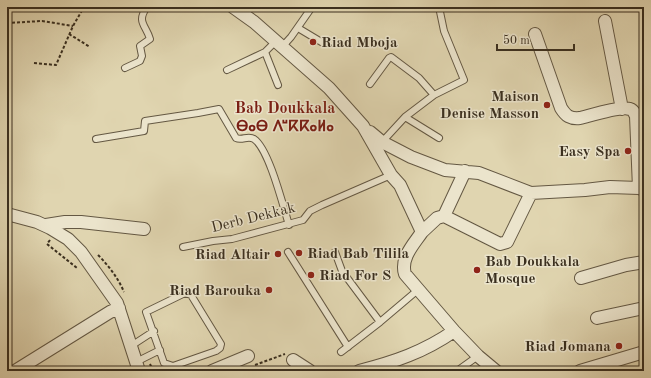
<svg xmlns="http://www.w3.org/2000/svg" width="651" height="378" font-family="'Old Standard TT','Noto Sans Tifinagh',serif">
<style>
.lines{fill:none;stroke-linecap:round;stroke-linejoin:round}
.service-casing{stroke:#645843;stroke-width:8}
.minor-casing{stroke:#645843;stroke-width:14}
.path{stroke:#3a2f1f;stroke-width:2;stroke-dasharray:3 2;stroke-linecap:butt}
.service{stroke:#ebe4cc;stroke-width:6}
.minor{stroke:#ebe4cc;stroke-width:12}
.poi-dot{fill:#8f2418;stroke:#ebe4cc;stroke-width:1.5}
.labels{text-anchor:middle;stroke-width:3;stroke-linejoin:round;paint-order:stroke}
.poi-label{font-size:15px;font-weight:bold;fill:#3a2f1f;stroke:#ebe4cc;text-anchor:end}
.street-label{font-size:15px;fill:#3a2f1f;stroke:#ebe4cc}
.neighbourhood-label{font-size:16px;font-weight:bold;fill:#7a1f14;stroke:#ebe4cc}
</style>
<rect width="100%" height="100%" fill="#e0d5b0"/>
<filter id="stains"><feTurbulence type="fractalNoise" baseFrequency=".005" numOctaves="4"/><feColorMatrix values="0 0 0 0 .2 0 0 0 0 .09 0 0 0 0 .02 0 0 0 .5 -.17"/></filter>
<radialGradient id="worn" r=".72"><stop offset=".6" stop-color="#630" stop-opacity="0"/><stop offset="1" stop-color="#630" stop-opacity=".3"/></radialGradient>
<g class="lines">
<defs>
<path id="service" d="M298,28L323,43
M282,47L291,37L312,7
M265,52L278,85
M125,68L140,61L142,56L140,46L150,39C146,25 136,22 147,7
M227,70L265,52L275,42
M370,84L389,58L391,57L419,78L434,95
M405,117L439,138
M96,139L144,131L145,121L198,113L219,109L236,138C242,141 248,135 254,139C269,149 283,206 289,225
M382,142L405,117L434,95L464,80L444,31L439,7
M183,247L213,241L232,239L303,220L310,211L322,205L391,175
M288,252L348,347
M335,252L342,271L380,322
M185,293L191,295L221,344L220,348L216,351L173,366L164,363L146,312Z
M131,346L154,331
M341,352L380,322L419,289
M136,362L160,350
M457,371L478,356"/>
<path id="minor" d="M233,7L254,22L329,88L363,126L391,175L400,185L422,232C414,244 400,258 405,274L454,331L478,356L496,371
M605,21L622,109
M535,34L561,108C566,116 570,119 580,118C592,115 621,106 630,109C634,110 634,113 636,116L639,188
M370,132L382,142L411,157L445,170L479,173L531,193L585,190L610,187L639,188L644,190
M7,214L37,222L50,228L68,239L81,252L117,303L139,371
M444,216L465,171
M46,225L65,222H81L144,229
M422,232L437,218L444,216L500,244L507,242L531,193
M581,278L626,265L644,262
M597,318L644,308
M293,360L310,371
M15,371L110,312L119,308
M212,371L248,356
M359,371C394,362 424,352 454,331
M580,371L644,352"/>
</defs>
<use href="#service" class="service-casing"/>
<use href="#minor" class="minor-casing"/>
<path class="path" d="M7,23L42,21L73,26
M69,34L90,47
M34,63L56,65L73,26L84,7
M50,240L47,244L77,268
M98,255C109,266 118,278 124,292
M150,364L153,371
M255,365L285,354"/>
<use href="#service" class="service"/>
<use href="#minor" class="minor"/>
</g>
<g class="poi-dot">
<circle cx="313" cy="42" r="4"/>
<circle cx="547" cy="105" r="4"/>
<circle cx="628" cy="151" r="4"/>
<circle cx="299" cy="253" r="4"/>
<circle cx="278" cy="254" r="4"/>
<circle cx="477" cy="270" r="4"/>
<circle cx="311" cy="275" r="4"/>
<circle cx="269" cy="290" r="4"/>
<circle cx="619" cy="346" r="4"/>
</g>
<g class="labels">
<g class="poi-label">
<text x="321" y="47" text-anchor="start">Riad Mboja</text>
<text x="539" y="101">Maison<tspan x="539" dy="17">Denise Masson</tspan></text>
<text x="620" y="156">Easy Spa</text>
<text x="307" y="258" text-anchor="start">Riad Bab Tilila</text>
<text x="270" y="259">Riad Altair</text>
<text x="485" y="266" text-anchor="start">Bab Doukkala<tspan x="485" dy="17">Mosque</tspan></text>
<text x="319" y="280" text-anchor="start">Riad For S</text>
<text x="261" y="295">Riad Barouka</text>
<text x="611" y="351">Riad Jomana</text>
</g>
<g class="street-label">
<text transform="translate(253 217) rotate(-14)" y="5">Derb Dekkak</text>
</g>
<g class="neighbourhood-label">
<text x="285" y="113">Bab Doukkala<tspan x="285" dy="18">ⴱⴰⴱ ⴷⵯⴽⴽⴰⵍⴰ</tspan></text>
</g>
</g>
<rect width="651" height="378" fill="none" stroke="#e0d5b0" stroke-width="24"/>
<rect x="8" y="8" width="635" height="362" fill="none" stroke="#3a2f1f" stroke-width="2"/>
<rect x="12" y="12" width="627" height="354" fill="none" stroke="#3a2f1f"/>
<path d="M497 44v6h77v-6" fill="none" stroke="#3a2f1f" stroke-width="2"/>
<text x="503" y="44" font-size="12" fill="#3a2f1f" stroke="#ebe4cc" stroke-width="3" paint-order="stroke">50 m</text>
<rect width="100%" height="100%" filter="url(#stains)"/>
<rect width="100%" height="100%" fill="url(#worn)"/>
</svg>
